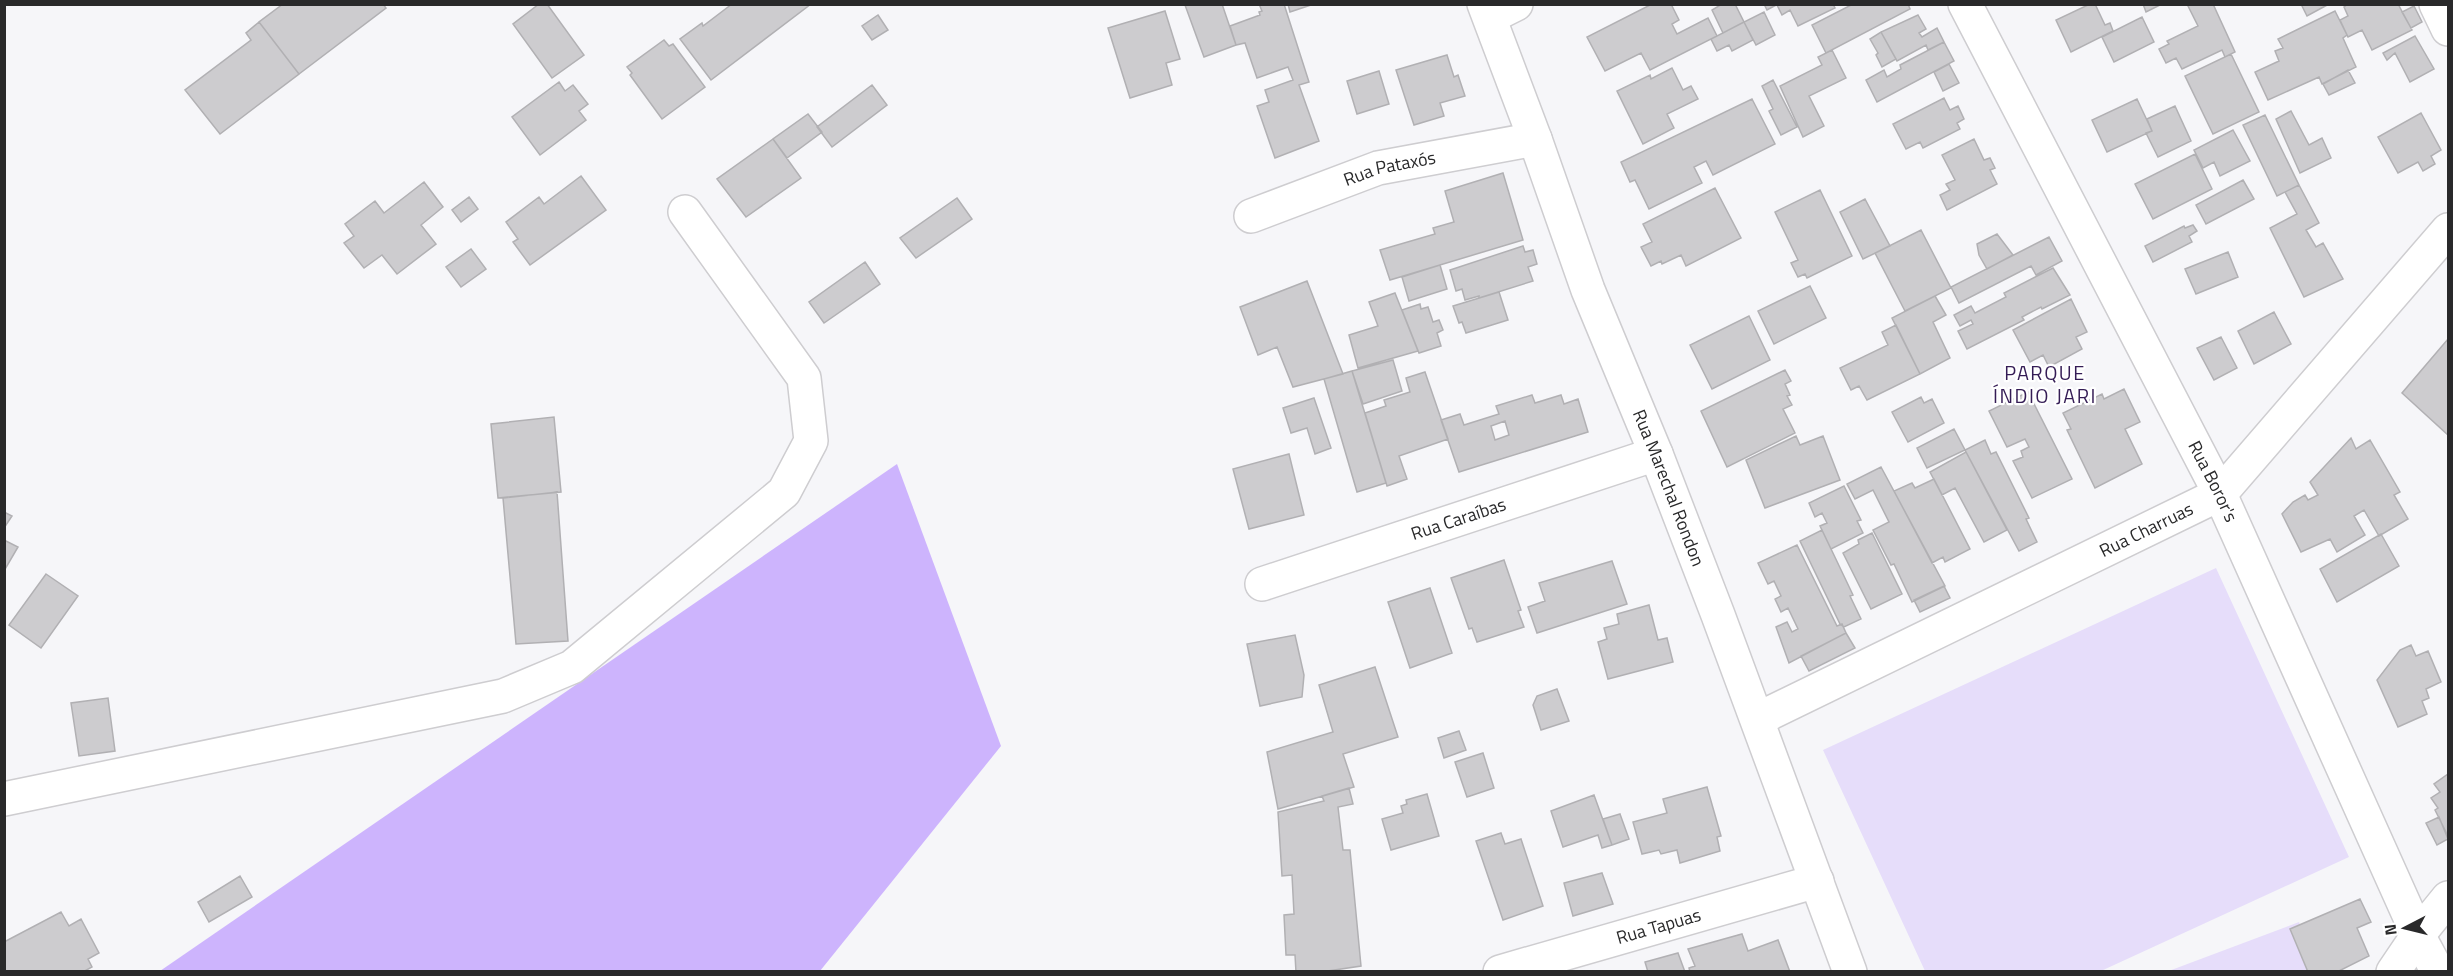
<svg xmlns="http://www.w3.org/2000/svg" width="2453" height="976" font-family="'Titillium Web',sans-serif">
<style>
.green{fill:#e6ddfa}
.forest{fill:#cdb4fd}
.building{fill:#cdcccf;stroke:#b1b0b3;stroke-width:1.5;fill-rule:evenodd}
.lines{fill:none;stroke-linecap:round;stroke-linejoin:round}
.street-casing{stroke:#cecdd0;stroke-width:36}
.secondary-casing{stroke:#cecdd0;stroke-width:36}
.street{stroke:#fff;stroke-width:33}
.secondary{stroke:#fff;stroke-width:33}
.labels{text-anchor:middle;stroke-width:4.5;stroke-linejoin:round;paint-order:stroke}
.street-label{font-size:18px;fill:#29292a;stroke:#fff}
.neighbourhood-label{font-size:20px;letter-spacing:1.5px;fill:#341c55;stroke:#fff}
</style>
<rect width="100%" height="100%" fill="#f6f6f9"/>
<path class="green" d="M2216,568L2349,857L2101,971H1925L1823,750Z
M2299,922L2317,971L2166,972Z"/>
<path class="forest" d="M897,464L1001,746L820,971H160Z"/>
<path class="building" d="M283,4H383L386,8L299,74L259,22Z
M539,4H547L584,55L552,78L513,24Z
M732,4H811L711,80L680,39L702,23L703,26Z
M1222,4L1236,45L1204,57L1185,5Z
M1259,4H1284L1309,82L1299,85L1319,141L1275,158L1257,106L1269,102L1265,90L1293,80L1288,67L1257,78L1245,43L1236,45L1230,26L1260,15L1259,12L1262,11Z
M1288,4H1314L1290,12Z
M1652,4H1671L1679,20L1672,24L1677,34L1708,18L1717,36L1650,70L1641,53L1605,71L1587,37Z
M1722,4H1735L1744,22L1723,33L1712,10Z
M1764,4H1778L1767,10Z
M1833,4L1835,8L1798,26L1790,10L1782,15L1777,5Z
M1853,4H1908L1910,9L1826,53L1812,25Z
M2090,4H2095L2105,25L2110,23L2113,31L2071,52L2056,20Z
M2143,4H2162L2146,12Z
M2187,4H2213L2235,52L2225,57L2222,50L2182,69L2176,58L2166,63L2159,49L2169,44L2167,41L2198,26Z
M2301,4H2329L2307,16Z
M2348,4H2398L2412,30L2372,50L2362,30L2348,37L2340,20L2348,16L2344,7Z
M2414,6L2422,22L2411,28L2402,12Z
M1165,11L1180,59L1166,63L1172,85L1130,98L1108,28Z
M2335,11L2347,35L2343,38L2356,67L2322,84L2319,77L2268,100L2255,72L2279,61L2275,51L2283,48L2278,39Z
M1764,12L1775,35L1756,45L1744,22Z
M878,15L888,30L872,40L862,26Z
M1918,15L1926,29L1919,33L1922,37L1937,28L1944,42L1928,50L1926,45L1897,61L1881,32Z
M2142,17L2154,42L2114,62L2102,37Z
M259,22L299,74L220,134L185,90L251,40L246,33Z
M1744,22L1753,40L1732,51L1729,45L1717,51L1711,39Z
M1881,32L1896,59L1882,67L1876,55L1878,53L1870,39Z
M2415,36L2434,69L2410,82L2395,53L2387,60L2383,53Z
M664,40L669,46L673,44L705,87L662,119L630,75L632,73L627,67Z
M1944,42L1954,61L1877,102L1866,80L1884,70L1887,77L1901,69L1900,65Z
M1832,50L1846,78L1809,96L1824,126L1803,137L1780,86L1822,65L1818,57Z
M2231,54L2259,112L2213,134L2185,76Z
M1447,55L1454,77L1458,75L1465,96L1440,103L1444,116L1414,125L1396,70Z
M1949,64L1959,83L1943,91L1934,72Z
M1672,68L1683,90L1691,86L1698,99L1667,114L1674,128L1643,144L1617,91L1650,75L1651,79Z
M2348,70L2355,83L2329,95L2323,84Z
M1379,71L1389,104L1357,114L1347,81Z
M1773,80L1797,127L1781,135L1769,111L1773,109L1762,86Z
M559,82L565,91L573,85L588,104L579,111L586,120L540,155L512,117Z
M872,85L887,105L832,147L817,127Z
M1944,98L1950,110L1958,106L1964,119L1957,123L1960,129L1923,148L1920,142L1906,149L1893,124Z
M1752,99L1775,144L1713,175L1706,161L1694,167L1702,183L1649,209L1635,180L1630,182L1621,162Z
M2137,99L2152,131L2107,152L2092,120Z
M2175,106L2191,141L2158,157L2146,133L2152,131L2147,119Z
M2291,111L2309,145L2322,138L2331,158L2300,173L2276,119Z
M2421,113L2441,150L2431,156L2435,164L2423,171L2418,162L2398,173L2378,137Z
M808,114L822,132L787,158L773,139Z
M2265,115L2299,185L2277,196L2243,125Z
M2233,130L2250,161L2220,176L2214,162L2203,168L2194,150Z
M773,139L801,178L746,217L717,179Z
M1974,139L1984,160L1990,158L1995,168L1990,170L1997,184L1947,210L1940,195L1950,190L1946,184L1955,180L1942,155Z
M2195,154L2212,189L2153,219L2135,184Z
M1503,173L1523,240L1390,280L1380,250L1435,234L1433,228L1454,222L1445,191Z
M581,176L606,210L530,265L513,242L518,239L506,222L539,197L544,204Z
M2243,180L2254,199L2206,224L2196,205Z
M424,182L443,207L421,225L436,244L397,274L382,255L364,268L344,243L354,236L345,224L375,201L384,213Z
M2299,185L2319,223L2306,230L2316,247L2323,243L2343,279L2304,297L2270,228L2297,214L2285,192Z
M1715,188L1741,238L1686,266L1681,255L1662,264L1661,261L1651,266L1641,247L1652,242L1643,224Z
M1820,190L1852,256L1807,278L1805,274L1798,277L1791,263L1798,260L1775,212Z
M469,197L478,209L461,222L452,210Z
M957,198L972,219L916,258L900,238Z
M1865,199L1890,246L1863,259L1840,212Z
M2193,225L2197,231L2189,236L2192,242L2153,262L2145,246L2184,226L2185,228Z
M1921,230L1951,288L1905,311L1875,253Z
M1997,234L2013,255L1987,269L1979,255L1977,244Z
M2049,237L2062,261L2036,275L2031,266L1959,303L1951,287Z
M1523,246L1525,252L1533,250L1537,264L1528,267L1533,281L1479,298V296L1465,300L1462,289L1456,291L1450,270Z
M471,249L486,269L461,287L446,267Z
M2228,252L2238,277L2196,294L2185,269Z
M865,262L880,284L824,323L809,302Z
M1440,265L1447,289L1409,301L1402,277Z
M2053,268L2070,295L2042,309L2041,307L2022,317L2024,320L1967,349L1958,331L1973,324L1971,320L1960,326L1954,315L1971,306L1975,313L2006,297L2004,293Z
M1307,281L1343,374L1293,387L1277,347L1258,355L1240,307Z
M1810,286L1826,318L1774,344L1758,311Z
M1499,292L1508,320L1466,333L1462,322L1459,323L1453,306Z
M1395,293L1418,351L1358,368L1349,335L1378,326L1369,302Z
M1935,296L1946,315L1933,322L1950,358L1920,374L1892,318Z
M2071,299L2087,332L2076,337L2082,349L2049,367L2043,355L2030,362L2013,330Z
M1420,304L1421,309L1428,307L1433,322L1439,320L1443,330L1437,333L1441,346L1419,353L1402,310Z
M2274,312L2291,344L2254,364L2238,331Z
M1749,316L1770,360L1712,389L1690,345Z
M1896,325L1920,374L1867,400L1859,386L1851,390L1840,368L1888,345L1882,332Z
M2221,337L2237,368L2214,380L2197,348Z
M2448,339V435L2402,393Z
M1393,360L1402,391L1363,404L1352,371Z
M1785,370L1791,381L1785,384L1790,395L1787,396L1792,405L1783,409L1795,433L1727,467L1701,411Z
M1352,371L1386,483L1357,492L1324,379Z
M1425,372L1448,439L1399,456L1407,479L1387,486L1365,413L1386,406L1384,400L1410,392L1406,378Z
M2124,389L2140,422L2125,429L2142,464L2095,488L2067,430L2071,429L2063,413L2102,394L2104,399Z
M2028,392L2072,479L2032,498L2013,461L2023,457L2021,451L2029,447L2025,439L2007,447L1989,411Z
M1532,395L1535,403L1561,395L1564,404L1578,399L1588,432L1459,472L1441,420L1460,414L1464,425L1499,414L1496,406ZM1505,421L1509,435L1495,440L1491,426Z
M1921,397L1924,403L1932,399L1944,423L1908,442L1892,412Z
M1314,398L1331,448L1315,454L1307,428L1291,433L1283,408Z
M554,417L561,492L498,498L491,424Z
M1954,429L1965,450L1927,468L1917,448Z
M1796,436L1800,445L1823,436L1840,480L1765,508L1746,460Z
M2351,438L2356,449L2370,440L2400,492L2394,495L2408,519L2379,536L2364,510L2354,516L2365,535L2337,552L2330,539L2301,552L2282,514L2293,502L2305,495L2308,500L2318,495L2310,482Z
M1985,440L1991,454L1996,452L2029,518L2026,519L2037,542L2019,551L1965,450Z
M1966,452L2007,530L1984,542L1955,488L1942,495L1930,472Z
M1289,454L1304,515L1249,529L1233,469Z
M1881,467L1945,586L1912,602L1894,564L1891,565L1873,530L1889,522L1873,490L1855,499L1847,484Z
M1934,479L1970,549L1945,562L1943,557L1932,563L1894,491L1912,483L1915,488Z
M1844,486L1861,520L1857,521L1863,533L1831,549L1820,526L1827,523L1822,513L1815,517L1809,503Z
M557,492L568,641L516,644L503,498Z
M4,512L12,516L4,528Z
M1822,530L1853,595L1850,596L1861,619L1844,627L1840,624L1800,541Z
M1872,533L1902,594L1871,609L1843,553L1859,544L1858,540Z
M2381,534L2399,566L2337,602L2320,569Z
M4,540L18,547L4,571Z
M1797,545L1837,626L1842,624L1846,633L1789,663L1776,627L1787,622L1792,632L1798,629L1788,608L1781,612L1775,599L1781,596L1774,581L1768,584L1758,563Z
M1504,560L1521,610L1518,611L1524,627L1477,642L1472,628L1469,629L1451,578Z
M1612,561L1627,604L1537,633L1528,607L1545,601L1539,583Z
M46,574L78,596L41,648L9,625Z
M1944,586L1950,598L1920,612L1914,600Z
M1430,588L1452,653L1410,668L1388,602Z
M1649,605L1658,640L1667,638L1673,662L1608,679L1598,642L1607,639L1604,628L1619,624L1617,614Z
M1846,633L1855,648L1809,671L1801,656Z
M1295,635L1304,675L1302,697L1260,706L1247,644Z
M2411,645L2416,656L2428,651L2441,682L2426,689L2429,698L2422,701L2427,714L2398,727L2377,680L2400,650Z
M1375,667L1398,737L1343,754L1354,787L1278,809L1267,752L1333,732L1319,685Z
M1557,689L1569,721L1541,730L1533,705L1537,696Z
M108,698L115,751L79,756L71,703Z
M1459,731L1466,750L1444,758L1438,738Z
M1483,753L1494,788L1467,797L1455,762Z
M2448,774V836L2435,810L2438,808L2431,798L2440,792L2434,784Z
M1707,787L1721,836L1717,837L1720,851L1680,863L1677,850L1661,854L1659,850L1642,854L1633,822L1667,813L1663,799Z
M1349,788L1353,804L1338,807L1343,850H1350L1361,966L1321,972H1296L1295,955H1286L1284,915L1294,914L1292,875L1282,876L1278,812L1324,801L1322,796Z
M1427,794L1439,836L1391,850L1382,819L1403,813L1401,806L1407,804L1406,800Z
M1594,795L1612,845L1602,848L1598,835L1563,847L1551,811Z
M1620,814L1629,839L1612,845L1603,819Z
M2439,817L2448,839L2437,845L2426,823Z
M1501,833L1505,844L1521,839L1543,906L1503,920L1476,841Z
M1602,873L1613,904L1573,916L1564,883Z
M240,876L252,897L209,922L198,902Z
M2360,899L2371,922L2357,928L2369,956L2337,972H2308L2290,929Z
M61,912L69,926L81,919L99,953L88,959L92,967L83,972H4V942Z
M1742,934L1748,951L1778,940L1790,972H1690L1689,968L1695,966L1688,949Z
M1678,953L1685,972H1648L1645,962Z"/>
<g class="lines">
<defs>
<g id="street">
<path id="s1" d="M1965,4L2220,494L2418,935L2438,972"/>
<path d="M2436,4L2448,29"/>
<path d="M1490,17L1516,4"/>
<path id="s2" d="M1251,216L1378,168L1535,139"/>
<path id="s3" d="M1262,584L1656,454"/>
<path id="s4" d="M1758,719L2220,494L2448,230"/>
<path d="M4,799L503,696L572,667L784,492L811,441L804,378L685,212"/>
<path id="s5" d="M1500,972L1817,881"/>
</g>
<g id="secondary">
<path id="s6" d="M1484,4L1535,139L1588,290L1656,454L1718,615L1850,972"/>
<path d="M2393,972L2418,935L2448,898"/>
</g>
</defs>
<use href="#street" class="street-casing"/>
<use href="#secondary" class="secondary-casing"/>
<use href="#street" class="street"/>
<use href="#secondary" class="secondary"/>
</g>
<g class="labels">
<g class="street-label">
<text dy="6" stroke="none"><textPath href="#s2" startOffset="147">Rua Pataxós</textPath></text>
<text dy="6" stroke="none"><textPath href="#s1" startOffset="538">Rua Boror's</textPath></text>
<text dy="6" stroke="none"><textPath href="#s6" startOffset="518">Rua Marechal Rondon</textPath></text>
<text dy="6" stroke="none"><textPath href="#s3" startOffset="207">Rua Caraíbas</textPath></text>
<text dy="6" stroke="none"><textPath href="#s4" startOffset="432">Rua Charruas</textPath></text>
<text dy="6" stroke="none"><textPath href="#s5" startOffset="165">Rua Tapuas</textPath></text>
</g>
<g class="neighbourhood-label">
<text x="2045" y="380">PARQUE<tspan x="2045" dy="23">ÍNDIO JARI</tspan></text>
</g>
</g>
<rect width="2453" height="976" fill="none" stroke="#29292a" stroke-width="12"/>
<g transform="translate(2405 928) rotate(263)" stroke="#ffffff" stroke-width="4.5" paint-order="stroke">
<path d="M0-4.5L10 22L0 15L-10 22Z" fill="#29292a"/>
<text y="-9" font-size="16" font-weight="bold" text-anchor="middle" fill="#29292a">N</text>
</g>
</svg>
